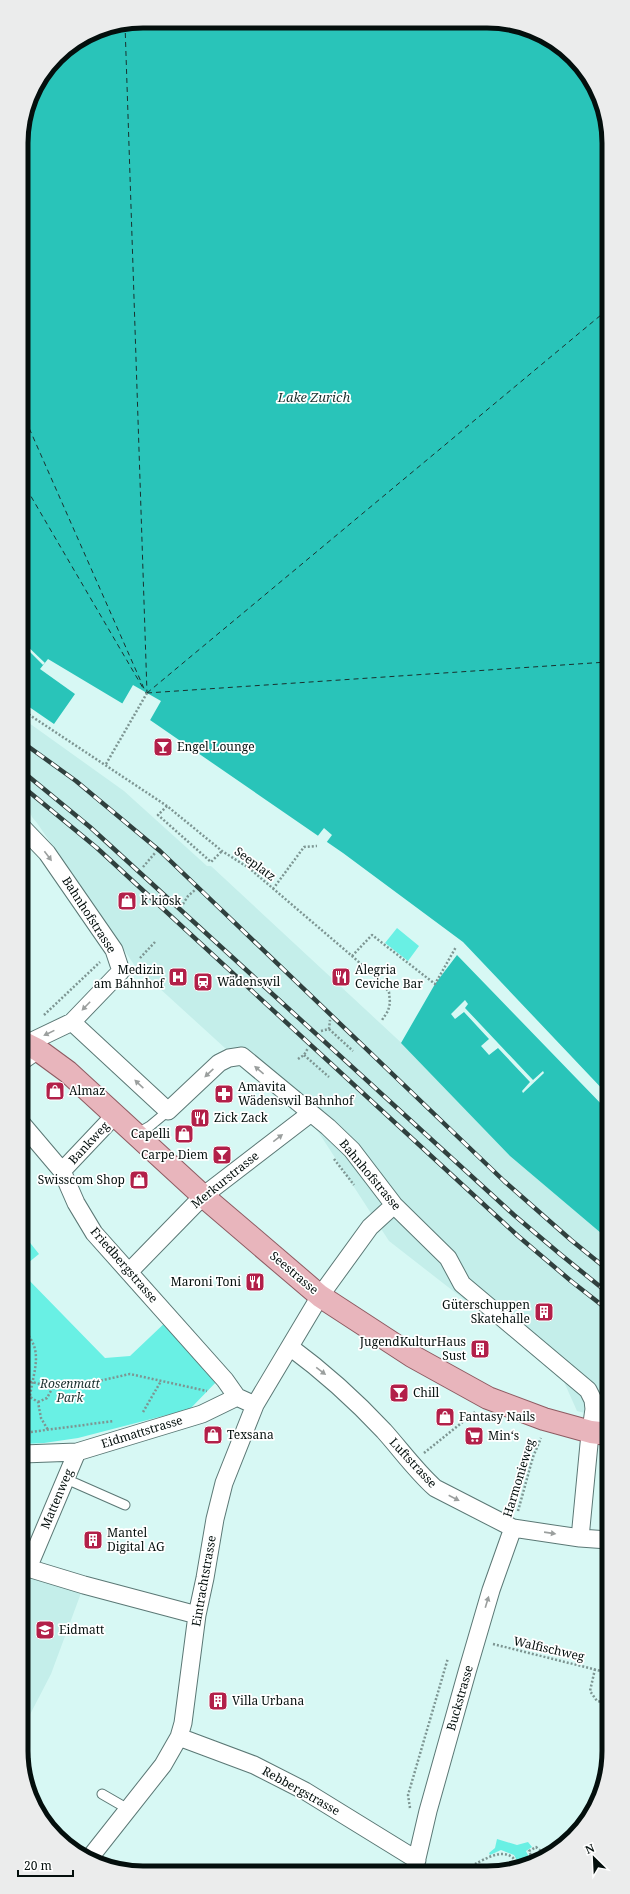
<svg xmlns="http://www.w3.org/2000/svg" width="630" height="1894" font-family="'Noto Serif',serif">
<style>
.built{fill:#c4eeea}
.green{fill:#69f0e4}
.water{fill:#29c4b9}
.pier{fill:#d7f8f4}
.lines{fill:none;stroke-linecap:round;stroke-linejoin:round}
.ferry{stroke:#19312f;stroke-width:1;stroke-dasharray:5 4;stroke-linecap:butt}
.service-casing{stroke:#5b7875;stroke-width:11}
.minor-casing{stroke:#5b7875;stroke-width:19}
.primary-casing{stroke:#8e5b62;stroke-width:24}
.path{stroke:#7d9592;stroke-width:2.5;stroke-dasharray:2 2;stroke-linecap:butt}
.service{stroke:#fff;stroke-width:9}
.minor{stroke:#fff;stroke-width:17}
.primary{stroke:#e8b5bc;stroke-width:22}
.rail-casing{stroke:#30403e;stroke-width:4.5}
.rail{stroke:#fff;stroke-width:3;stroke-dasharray:9;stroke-linecap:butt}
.oneway{fill:#9b9f9e}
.labels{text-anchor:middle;stroke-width:3.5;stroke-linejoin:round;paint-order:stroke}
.poi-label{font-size:12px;fill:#040f0d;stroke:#fff;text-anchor:start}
.street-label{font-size:12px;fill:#040f0d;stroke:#fff}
.park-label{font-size:12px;font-style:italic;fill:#19302e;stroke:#fff}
.water-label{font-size:13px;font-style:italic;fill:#19312f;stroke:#fff}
.rim{fill:none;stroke:#040f0d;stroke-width:5}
</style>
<rect width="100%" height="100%" fill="#d7f8f4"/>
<path class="built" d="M22,718L124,791L207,866H211L408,1049L510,1156L608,1239V1419L577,1411L561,1375L389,1241L308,1116L248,1069L135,966L37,823L32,817L26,803L22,800Z
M23,1567L84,1585L51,1674L23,1728Z"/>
<path class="green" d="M397,928L419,946L408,961L385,943Z
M23,1234L39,1254L23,1267Z
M23,1274L105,1358L130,1356L169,1319L220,1378L190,1409L78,1438L44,1443L23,1444Z
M497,1839L517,1845L528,1842L532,1847L526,1851L531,1861L520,1866L514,1855L501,1850L490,1855L489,1853L495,1848Z"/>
<path class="water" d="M143,21L511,23L548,37L573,57L596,89L607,119L608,1095L463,942L343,853L150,720L48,659L40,669L75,694L54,724L22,702L21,135L34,89L62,51L96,30Z
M457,955L608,1111V1239L510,1156L401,1043L435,984Z"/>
<path class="pier" d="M22,641L45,663L43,665L22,644Z
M133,685L161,701L149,722L122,704Z
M324,828L332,835L326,843L317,837Z
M465,1000L468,1004L465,1008L533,1080L543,1071L544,1073L523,1093L522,1091L530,1082L498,1048L489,1055L481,1046L489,1039L464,1012L455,1019L451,1014Z"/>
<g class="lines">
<path class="ferry" d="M125,24L147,693
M22,412L146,693
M22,481L143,688
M147,693L607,310
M147,693L607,662"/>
<defs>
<path id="service" d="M136,1134L150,1126L168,1111
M66,1479L125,1505
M102,1794L128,1809"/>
<path id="minor" d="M22,827L47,853L114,950L121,971L72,1022L26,1044
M72,1022L168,1111L219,1063L229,1058L242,1056L328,1127L352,1150L394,1205L448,1258L462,1284L588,1390L593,1400L594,1409L589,1444L580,1538
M22,1061L38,1050
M23,1125L62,1171L76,1203L94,1233L225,1380L237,1397
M62,1171L115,1115
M129,1272L203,1196L311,1113
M290,1347C324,1372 355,1400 384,1431C401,1450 416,1471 435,1488L513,1528L580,1538L608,1540
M77,1452L28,1568L84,1585L197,1615
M23,1454L77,1452L202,1414L237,1397L248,1402
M179,1737L254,1765L305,1791L417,1860
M88,1860L163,1765L179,1737L183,1723L197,1615L205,1578L215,1519L224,1483L255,1405L320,1296L370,1227L394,1205
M414,1871L428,1811L467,1672L491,1590L513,1528"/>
<path id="primary" d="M22,1042L38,1050L68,1072L203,1196L320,1296L412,1356L488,1398L544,1419L591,1432L608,1434"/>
</defs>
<use href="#service" class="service-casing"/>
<use href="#minor" class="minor-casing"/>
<use href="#primary" class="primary-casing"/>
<path class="path" d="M22,710L167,806L222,851L249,868L352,956L379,980L389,992L390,1003L388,1011L382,1020
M106,764L147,693
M167,806L158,815L211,862L222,851
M143,867L155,853
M273,889L304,847L317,846
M183,904L188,896L195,890
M352,956L372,935L435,984L456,947
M140,958L155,942
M44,1015L100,962
M329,1029L353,1051
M321,1031L329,1029L330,1020
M304,1055L329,1077
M298,1059L304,1055L308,1048
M334,1159L354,1185
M23,1330C45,1350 33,1371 30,1397L38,1402L41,1418L48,1430
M23,1378L27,1381L53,1387L94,1382L130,1374L207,1391
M38,1402L47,1398L53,1387
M143,1412L161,1381
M23,1433L114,1421
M424,1453L475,1412
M518,1511L533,1457L541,1438
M493,1644L609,1673
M595,1669L590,1691L597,1701L609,1703
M23,1765L31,1757
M599,1782L609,1752
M410,1808L408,1795L448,1658
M534,1862L529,1851L536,1847L541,1851L576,1834
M475,1864C485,1859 501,1849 512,1857C515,1859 516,1865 519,1868"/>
<use href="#service" class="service"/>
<use href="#minor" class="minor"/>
<use href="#primary" class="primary"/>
<defs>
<path id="rail" d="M22,742L76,781L160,851L504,1181L571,1240L608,1270
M22,771L90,827L514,1215L560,1254L608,1293
M22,786L97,848L518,1236L571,1281L608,1310"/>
</defs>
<use href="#rail" class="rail-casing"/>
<use href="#rail" class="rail"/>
</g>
<defs><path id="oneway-solid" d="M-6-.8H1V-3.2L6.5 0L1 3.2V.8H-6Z"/></defs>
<g class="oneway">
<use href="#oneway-solid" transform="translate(48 856) rotate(53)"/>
<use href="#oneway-solid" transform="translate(86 1006) rotate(134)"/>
<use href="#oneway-solid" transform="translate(49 1033) rotate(154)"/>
<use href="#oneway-solid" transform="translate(259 1070) rotate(-140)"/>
<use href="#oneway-solid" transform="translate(209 1073) rotate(137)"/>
<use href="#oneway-solid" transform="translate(139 1084) rotate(-137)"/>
<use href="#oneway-solid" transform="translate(278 1138) rotate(-38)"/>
<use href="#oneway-solid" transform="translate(321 1371) rotate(37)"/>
<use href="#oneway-solid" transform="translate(454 1498) rotate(27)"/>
<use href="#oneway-solid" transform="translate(550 1533) rotate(8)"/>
<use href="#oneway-solid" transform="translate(487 1602) rotate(-73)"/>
</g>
<defs>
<symbol id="bar-square" viewBox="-11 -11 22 22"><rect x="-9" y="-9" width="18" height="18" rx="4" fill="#b22049" stroke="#fff"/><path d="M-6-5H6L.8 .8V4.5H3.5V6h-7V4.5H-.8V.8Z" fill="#fff"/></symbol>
<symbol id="shop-square" viewBox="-11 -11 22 22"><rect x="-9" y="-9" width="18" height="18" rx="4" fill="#b22049" stroke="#fff"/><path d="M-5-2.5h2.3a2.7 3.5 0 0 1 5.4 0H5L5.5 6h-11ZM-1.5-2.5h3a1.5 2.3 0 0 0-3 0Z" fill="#fff"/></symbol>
<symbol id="hospital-square" viewBox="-11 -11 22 22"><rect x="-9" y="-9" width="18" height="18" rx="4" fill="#b22049" stroke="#fff"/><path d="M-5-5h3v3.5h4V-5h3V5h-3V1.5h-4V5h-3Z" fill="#fff"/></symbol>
<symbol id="restaurant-square" viewBox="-11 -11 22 22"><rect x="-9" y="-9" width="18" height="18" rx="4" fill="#b22049" stroke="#fff"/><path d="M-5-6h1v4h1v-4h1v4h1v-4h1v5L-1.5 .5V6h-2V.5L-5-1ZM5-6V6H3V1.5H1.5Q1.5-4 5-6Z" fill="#fff"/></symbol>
<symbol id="station-square" viewBox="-11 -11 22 22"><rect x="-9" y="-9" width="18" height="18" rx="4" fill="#b22049" stroke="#fff"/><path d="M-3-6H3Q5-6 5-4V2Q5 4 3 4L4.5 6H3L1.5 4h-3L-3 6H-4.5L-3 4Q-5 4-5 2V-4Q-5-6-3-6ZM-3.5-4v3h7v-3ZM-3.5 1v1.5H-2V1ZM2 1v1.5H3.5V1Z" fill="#fff"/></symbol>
<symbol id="pharmacy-square" viewBox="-11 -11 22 22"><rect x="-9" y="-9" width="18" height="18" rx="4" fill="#b22049" stroke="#fff"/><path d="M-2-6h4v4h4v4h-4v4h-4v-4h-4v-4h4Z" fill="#fff"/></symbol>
<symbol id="building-square" viewBox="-11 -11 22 22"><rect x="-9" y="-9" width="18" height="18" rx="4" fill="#b22049" stroke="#fff"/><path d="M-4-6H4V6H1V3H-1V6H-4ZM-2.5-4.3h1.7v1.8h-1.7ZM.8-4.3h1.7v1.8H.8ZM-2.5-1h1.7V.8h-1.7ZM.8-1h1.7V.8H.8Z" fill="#fff"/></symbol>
<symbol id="supermarket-square" viewBox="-11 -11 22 22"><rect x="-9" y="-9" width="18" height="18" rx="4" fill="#b22049" stroke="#fff"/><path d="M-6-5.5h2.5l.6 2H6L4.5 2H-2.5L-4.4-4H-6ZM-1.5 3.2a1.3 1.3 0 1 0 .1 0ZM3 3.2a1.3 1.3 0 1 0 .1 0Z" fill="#fff"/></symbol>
<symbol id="school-square" viewBox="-11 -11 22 22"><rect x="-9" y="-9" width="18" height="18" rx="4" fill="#b22049" stroke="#fff"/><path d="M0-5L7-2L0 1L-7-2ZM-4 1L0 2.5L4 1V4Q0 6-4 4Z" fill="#fff"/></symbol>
</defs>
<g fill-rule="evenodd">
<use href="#bar-square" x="152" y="736" width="22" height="22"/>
<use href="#shop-square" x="116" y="890" width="22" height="22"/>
<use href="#hospital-square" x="167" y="966" width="22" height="22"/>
<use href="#restaurant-square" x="330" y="966" width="22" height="22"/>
<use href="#station-square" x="192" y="971" width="22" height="22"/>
<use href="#shop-square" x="44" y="1080" width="22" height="22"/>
<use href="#pharmacy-square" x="213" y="1083" width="22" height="22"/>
<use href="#restaurant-square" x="189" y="1107" width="22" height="22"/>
<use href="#shop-square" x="173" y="1123" width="22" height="22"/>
<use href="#bar-square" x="211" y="1144" width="22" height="22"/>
<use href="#shop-square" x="128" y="1169" width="22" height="22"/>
<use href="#restaurant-square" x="244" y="1271" width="22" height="22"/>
<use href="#building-square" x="533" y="1301" width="22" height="22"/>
<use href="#building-square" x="469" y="1338" width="22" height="22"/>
<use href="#bar-square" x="388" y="1382" width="22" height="22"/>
<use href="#shop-square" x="434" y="1406" width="22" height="22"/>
<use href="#shop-square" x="202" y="1424" width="22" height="22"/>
<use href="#supermarket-square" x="463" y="1425" width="22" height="22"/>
<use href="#building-square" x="82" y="1529" width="22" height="22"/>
<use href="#school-square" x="34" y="1619" width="22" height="22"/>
<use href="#building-square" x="207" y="1690" width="22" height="22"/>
</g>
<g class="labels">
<g class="poi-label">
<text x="177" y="751">Engel Lounge</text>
<text x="141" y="905">k kiosk</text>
<text x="164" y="974" text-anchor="end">Medizin<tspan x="164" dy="14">am Bahnhof</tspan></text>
<text x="355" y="974">Alegria<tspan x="355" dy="14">Ceviche Bar</tspan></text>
<text x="217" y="986">Wädenswil</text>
<text x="238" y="1091">Amavita<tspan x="238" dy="14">Wädenswil Bahnhof</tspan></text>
<text x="69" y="1095">Almaz</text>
<text x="214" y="1122">Zick Zack</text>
<text x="170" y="1138" text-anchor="end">Capelli</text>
<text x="208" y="1159" text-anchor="end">Carpe Diem</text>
<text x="125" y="1184" text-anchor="end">Swisscom Shop</text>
<text x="241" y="1286" text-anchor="end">Maroni Toni</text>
<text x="530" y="1309" text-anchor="end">Güterschuppen<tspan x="530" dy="14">Skatehalle</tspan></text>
<text x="466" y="1346" text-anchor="end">JugendKulturHaus<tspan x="466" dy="14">Sust</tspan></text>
<text x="413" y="1397">Chill</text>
<text x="459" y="1421">Fantasy Nails</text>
<text x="227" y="1439">Texsana</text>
<text x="488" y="1440">Min‘s</text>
<text x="107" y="1537">Mantel<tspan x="107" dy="14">Digital AG</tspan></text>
<text x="59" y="1634">Eidmatt</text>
<text x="232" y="1705">Villa Urbana</text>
</g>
<g class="street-label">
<text transform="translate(255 864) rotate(37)" y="4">Seeplatz</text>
<text transform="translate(89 915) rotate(57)" y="4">Bahnhofstrasse</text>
<text transform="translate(89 1143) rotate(-47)" y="4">Bankweg</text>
<text transform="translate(370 1175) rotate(50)" y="4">Bahnhofstrasse</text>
<text transform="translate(225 1180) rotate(-39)" y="4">Merkurstrasse</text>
<text transform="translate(124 1265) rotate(49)" y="4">Friedbergstrasse</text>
<text transform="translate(294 1273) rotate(40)" y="4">Seestrasse</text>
<text transform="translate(142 1432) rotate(-17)" y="4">Eidmattstrasse</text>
<text transform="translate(413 1463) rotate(47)" y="4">Luftstrasse</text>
<text transform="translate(519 1478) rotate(-73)" y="4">Harmonieweg</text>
<text transform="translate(57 1499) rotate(-67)" y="4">Mattenweg</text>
<text transform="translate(204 1581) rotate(-80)" y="4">Eintrachtstrasse</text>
<text transform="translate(549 1649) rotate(13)" y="4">Walfischweg</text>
<text transform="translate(460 1698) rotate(-74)" y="4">Buckstrasse</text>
<text transform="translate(301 1791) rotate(29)" y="4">Rebbergstrasse</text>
</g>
<g class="park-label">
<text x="70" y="1388">Rosenmatt<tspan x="70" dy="14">Park</tspan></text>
</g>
<g class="water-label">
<text x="314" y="402">Lake Zurich</text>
</g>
</g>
<path d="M0 0H630V1894H0ZM143 28H487A115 115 0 0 1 602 143V1751A115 115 0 0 1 487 1866H143A115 115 0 0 1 28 1751V143A115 115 0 0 1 143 28Z" fill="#ebecec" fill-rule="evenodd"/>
<path class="rim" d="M143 28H487A115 115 0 0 1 602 143V1751A115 115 0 0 1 487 1866H143A115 115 0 0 1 28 1751V143A115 115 0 0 1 143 28Z"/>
<g transform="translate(594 1858) rotate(336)" stroke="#ffffff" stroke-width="3" paint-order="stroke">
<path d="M0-3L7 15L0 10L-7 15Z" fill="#040f0d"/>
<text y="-6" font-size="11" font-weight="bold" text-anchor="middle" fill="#040f0d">N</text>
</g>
<path d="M18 1870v6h55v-6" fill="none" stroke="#040f0d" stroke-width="2"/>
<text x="24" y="1870" font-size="12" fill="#040f0d" stroke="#ffffff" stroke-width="3" paint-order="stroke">20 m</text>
</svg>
